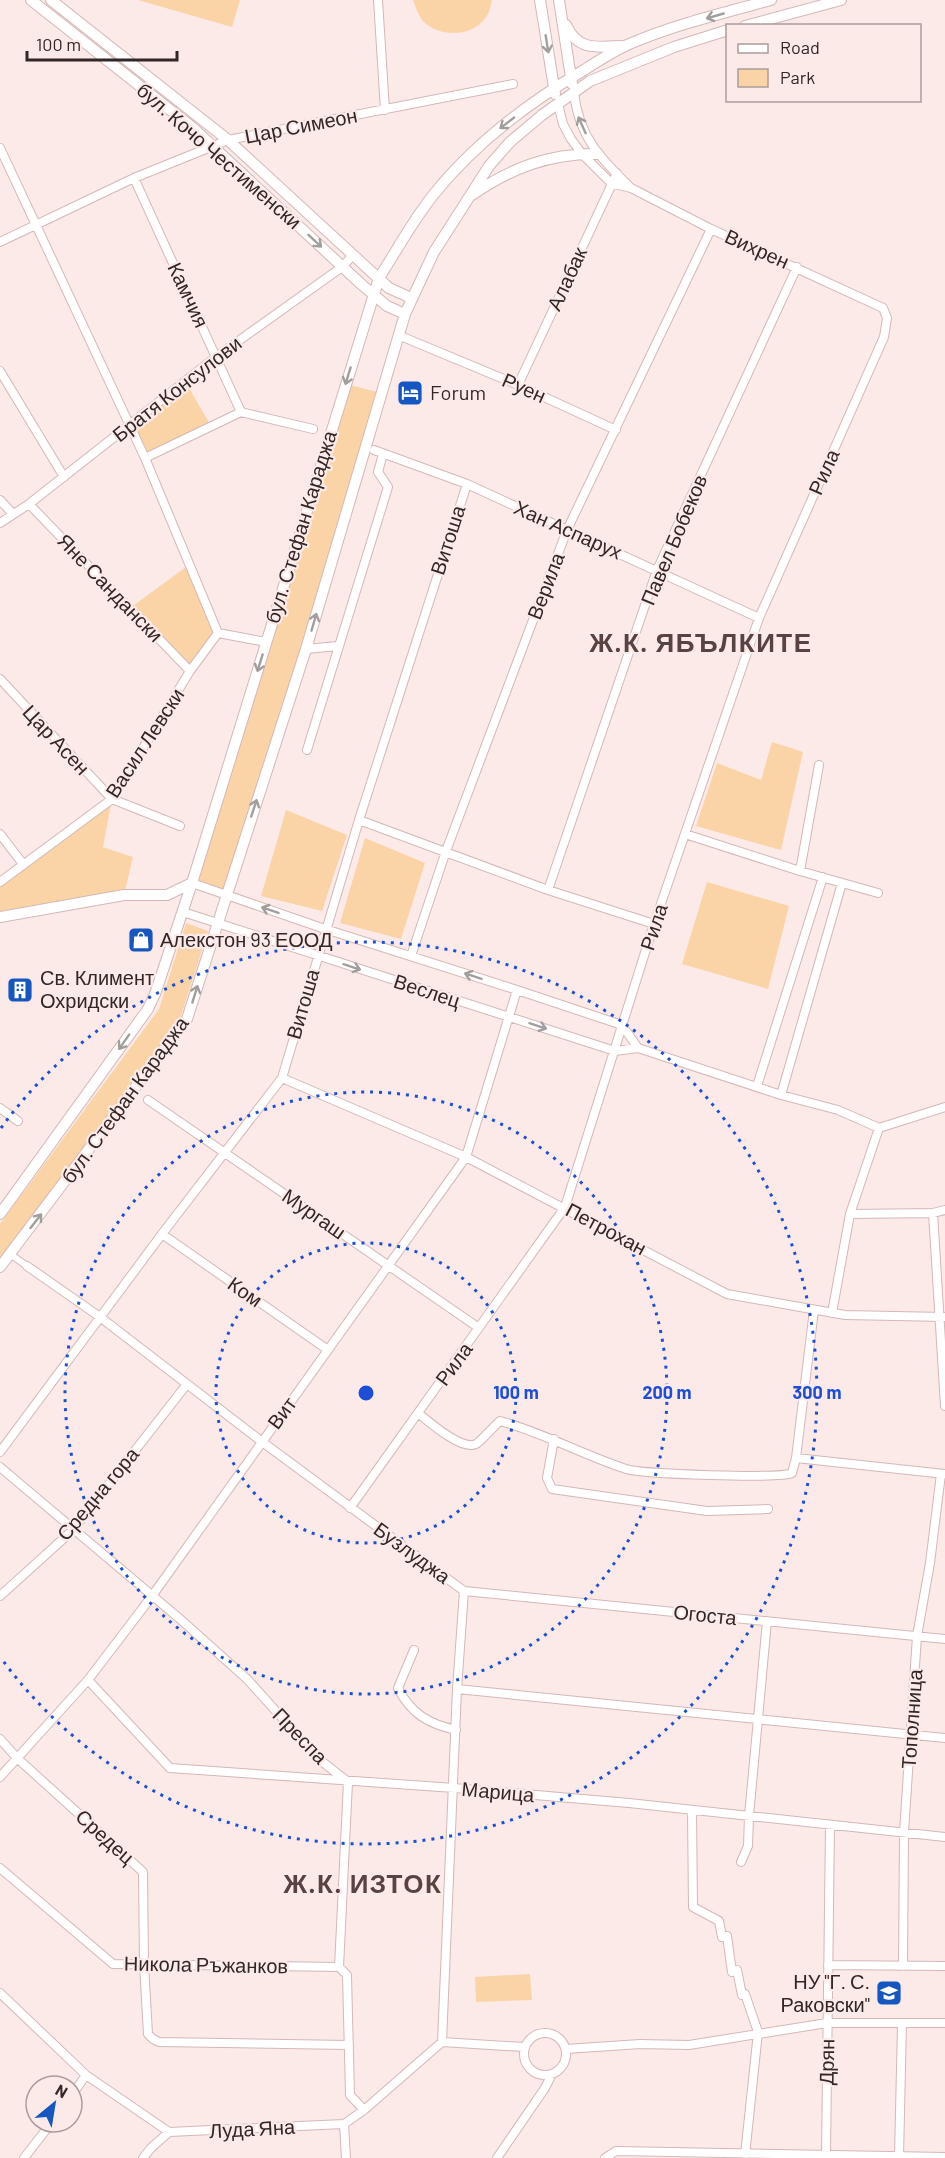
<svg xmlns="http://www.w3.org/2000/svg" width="945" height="2158" font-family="Barlow,sans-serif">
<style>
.green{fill:#fad4a7}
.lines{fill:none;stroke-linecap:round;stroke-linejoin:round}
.pedestrian-casing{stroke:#d3b8b6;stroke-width:8}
.minor-casing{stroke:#d3b8b6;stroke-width:10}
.tertiary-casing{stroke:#d3b8b6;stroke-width:12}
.pedestrian{stroke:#fff;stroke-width:6}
.minor{stroke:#fff;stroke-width:8}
.tertiary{stroke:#fff;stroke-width:10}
.oneway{stroke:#a29e9d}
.ring{fill:none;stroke:#1d4ed8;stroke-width:3;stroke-dasharray:3 6}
.labels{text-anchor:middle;stroke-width:4.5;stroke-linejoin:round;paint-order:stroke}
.street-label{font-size:20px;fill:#312726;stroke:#fceae9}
.poi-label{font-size:20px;fill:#312726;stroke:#fceae9;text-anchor:start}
.district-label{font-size:26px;font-weight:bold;letter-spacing:1.5px;fill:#594241;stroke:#fceae9}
.centre{fill:#1d4ed8;stroke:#fceae9;stroke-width:3}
.ring-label{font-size:18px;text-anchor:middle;font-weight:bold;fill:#1d4ed8;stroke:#fceae9;stroke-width:4.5;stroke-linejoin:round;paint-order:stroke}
</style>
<rect width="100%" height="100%" fill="#fceae9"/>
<path class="green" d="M138,0H240L232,27Z
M413,0H492C491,4 490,10 488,14C476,37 440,39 423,21C419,16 415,6 413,0Z
M185,381L211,426L145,458L129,425Z
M346,384L381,393L226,895L192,883Z
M190,564L218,633L190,671L130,608Z
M772,742L803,752L781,850L696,826L717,763L761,780Z
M112,799L103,847L133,857L124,895L0,917V882Z
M286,810L347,835L322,911L261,896Z
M365,838L425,863L401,939L340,923Z
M707,882L789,906L768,989L682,964Z
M186,923L208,931L180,1019L71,1167L0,1259V1224L159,1009Z
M530,1974L532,2000L476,2002L475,1977Z"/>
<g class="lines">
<defs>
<path id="pedestrian" d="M10,1254L27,1266"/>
<path id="minor" d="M378,0L385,110
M574,93C579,137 600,158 631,188
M0,148L145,458L218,633L266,642
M134,178L241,412
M0,242L134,178L228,140L513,84
M398,335L518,385L616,430
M0,371L64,477
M518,385L617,173
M374,450L467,484L759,618
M145,458L241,412L313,429
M0,500L13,514
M29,504L190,671
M0,523L29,504L216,357L342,267L353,255
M306,649L338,646
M0,679L112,799L180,826
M307,750L388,487L378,472L383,454
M359,820L548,890L654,924
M0,834L23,864
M685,834L800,871L878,893
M800,871L819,765
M0,882L112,799L190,671L218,633
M192,883L325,929L517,990L622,1025L638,1048
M548,890L657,570L797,267
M183,912L615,1051L638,1048L781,1095L838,1110L879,1128L945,1107
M411,956L446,851L567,530L711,229
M282,1078L466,1157L727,1294L845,1315L945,1317
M757,1086L823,877
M781,1095L842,883
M148,1100L479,1328
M0,1108L18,1121
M933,1213L945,1406
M850,1214L933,1213L945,1210
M162,1234L328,1350
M27,1266L100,1317L261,1441L464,1591
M832,1313L850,1214L879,1128
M418,1413C429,1422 462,1451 476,1444C480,1442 494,1426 500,1421C544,1433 583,1455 626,1469C642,1474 780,1479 792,1473L796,1458L945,1474
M554,1439L547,1478L552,1489L707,1511L768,1509
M0,1452L162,1234L282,1078L359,820L467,484
M796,1458L814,1310
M0,1467L180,1619L247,1679L320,1760L348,1782L339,1967L347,1975L350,2095L364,2110
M350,1508L565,1207L654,924L759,618L884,337L887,318L883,308L711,229L631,188L611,183L582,154L571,139L563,124L558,104
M464,1591L945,1639
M0,1596L73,1530L187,1384
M414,1650L398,1688C411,1714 429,1724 456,1730
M88,1680L170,1768L454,1788L629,1803L945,1837
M457,1689L945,1738
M0,1739L17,1758L143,1872L144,1964L148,2034L153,2039L159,2042L349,2045
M0,1777L88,1680L152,1596L466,1157L517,990
M692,1810L693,1907L719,1921L722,1937L727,1936L732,1972L737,1970L742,1995L745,1994L758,2032L745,2155
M741,1862L748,1846L749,1816L767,1621
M0,1868L113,1964L339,1967
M828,1965L945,1966
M903,1966L904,1832L917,1636L930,1563L941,1474
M0,1993L86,2075L169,2132L344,2124L364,2110L442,2042L524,2047
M524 2054a21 21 0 1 1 42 0a21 21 0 1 1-42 0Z
M442,2042L457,1689L464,1591
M566,2049L640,2044L689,2045L827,2023H945
M72,2095L86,2075
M344,2124L346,2158
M826,2156L830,1825
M899,2157L902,2023
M24,2158L52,2122
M143,2158L151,2148L169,2132
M497,2158L545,2088L552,2074
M605,2158L616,2151L945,2157"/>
<path id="tertiary" d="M31,0L193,128L361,284L387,306L405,314
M51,0L228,140L389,288L411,298
M540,0L555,94
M559,0L572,84
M566,25C578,51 596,47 621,46
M745,26L841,0
M472,195C511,168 550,153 598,154
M0,917L124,895H167L192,883
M0,1214L148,1009L155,994L192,883L379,278C397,250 413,220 434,194C475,143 528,103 584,70C598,61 612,52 627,45C673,25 723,13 771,0
M0,1267L187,1019L306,649L405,314L434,252L489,166L510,142L542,115L590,81L674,47L728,30"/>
</defs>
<use href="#pedestrian" class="pedestrian-casing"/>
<use href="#minor" class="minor-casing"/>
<use href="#tertiary" class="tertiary-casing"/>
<use href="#pedestrian" class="pedestrian"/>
<use href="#minor" class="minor"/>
<use href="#tertiary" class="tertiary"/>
</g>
<defs><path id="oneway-shaft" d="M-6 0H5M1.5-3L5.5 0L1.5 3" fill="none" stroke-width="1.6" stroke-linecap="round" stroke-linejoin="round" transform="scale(1.5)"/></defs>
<g class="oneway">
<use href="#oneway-shaft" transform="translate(715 16) rotate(164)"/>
<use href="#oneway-shaft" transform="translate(547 44) rotate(81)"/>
<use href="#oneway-shaft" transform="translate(507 123) rotate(142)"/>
<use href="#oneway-shaft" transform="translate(582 125) rotate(-114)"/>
<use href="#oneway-shaft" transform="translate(315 241) rotate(43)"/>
<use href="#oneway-shaft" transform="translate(348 376) rotate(107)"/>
<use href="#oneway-shaft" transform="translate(314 622) rotate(-74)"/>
<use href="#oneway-shaft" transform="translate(260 663) rotate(107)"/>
<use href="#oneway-shaft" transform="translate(254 808) rotate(-72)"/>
<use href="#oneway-shaft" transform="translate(270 910) rotate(-161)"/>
<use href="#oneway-shaft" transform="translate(352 967) rotate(18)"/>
<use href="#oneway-shaft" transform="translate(473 976) rotate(-162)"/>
<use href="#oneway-shaft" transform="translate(195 994) rotate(-73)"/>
<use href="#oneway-shaft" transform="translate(538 1026) rotate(18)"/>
<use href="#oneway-shaft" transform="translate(124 1042) rotate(125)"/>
<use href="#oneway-shaft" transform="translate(36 1221) rotate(-52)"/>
</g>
<g class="ring">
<circle cx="366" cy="1393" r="150"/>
<circle cx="366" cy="1393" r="301"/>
<path d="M1 1128A451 451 0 1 1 1 1658"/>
</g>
<defs>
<symbol id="hotel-square" viewBox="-11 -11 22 22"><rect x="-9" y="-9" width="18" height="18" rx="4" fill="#1556c1" stroke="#fceae9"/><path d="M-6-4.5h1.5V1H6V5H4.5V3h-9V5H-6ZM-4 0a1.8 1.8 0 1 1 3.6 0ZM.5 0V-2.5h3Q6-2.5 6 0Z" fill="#fff"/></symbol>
<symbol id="shop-square" viewBox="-11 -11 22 22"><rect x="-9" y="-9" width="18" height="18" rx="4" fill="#1556c1" stroke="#fceae9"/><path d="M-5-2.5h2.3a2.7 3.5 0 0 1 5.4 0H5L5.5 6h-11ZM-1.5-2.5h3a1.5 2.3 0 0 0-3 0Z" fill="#fff"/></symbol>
<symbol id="building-square" viewBox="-11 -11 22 22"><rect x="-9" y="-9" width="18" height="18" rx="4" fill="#1556c1" stroke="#fceae9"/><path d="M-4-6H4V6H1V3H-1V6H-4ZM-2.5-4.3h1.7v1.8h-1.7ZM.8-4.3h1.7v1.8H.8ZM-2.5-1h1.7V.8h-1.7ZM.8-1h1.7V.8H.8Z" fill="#fff"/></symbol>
<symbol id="school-square" viewBox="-11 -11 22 22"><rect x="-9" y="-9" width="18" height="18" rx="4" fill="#1556c1" stroke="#fceae9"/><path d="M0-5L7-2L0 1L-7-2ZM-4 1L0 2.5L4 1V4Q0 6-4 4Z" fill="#fff"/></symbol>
</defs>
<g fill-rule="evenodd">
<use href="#hotel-square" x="395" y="378" width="30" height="30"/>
<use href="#shop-square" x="126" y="925" width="30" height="30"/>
<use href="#building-square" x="5" y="975" width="30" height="30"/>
<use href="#school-square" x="874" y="1978" width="30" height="30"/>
</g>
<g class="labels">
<g class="street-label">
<text transform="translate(301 126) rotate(-11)" y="7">Цар Симеон</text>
<text transform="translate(219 156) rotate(41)" y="7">бул. Кочо Честименски</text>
<text transform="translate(757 249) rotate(24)" y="7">Вихрен</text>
<text transform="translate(567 279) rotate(-65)" y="7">Алабак</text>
<text transform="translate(188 295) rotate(65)" y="7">Камчия</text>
<text transform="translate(524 388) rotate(24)" y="7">Руен</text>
<text transform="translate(177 389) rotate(-38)" y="7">Братя Консулови</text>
<text transform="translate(824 472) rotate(-66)" y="7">Рила</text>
<text transform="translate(301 527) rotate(-73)" y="7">бул. Стефан Караджа</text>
<text transform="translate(568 530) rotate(24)" y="7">Хан Аспарух</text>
<text transform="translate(448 540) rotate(-72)" y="7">Витоша</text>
<text transform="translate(674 540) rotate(-67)" y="7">Павел Бобеков</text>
<text transform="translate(546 586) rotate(-69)" y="7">Верила</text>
<text transform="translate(110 588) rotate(46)" y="7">Яне Сандански</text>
<text transform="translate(56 740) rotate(47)" y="7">Цар Асен</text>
<text transform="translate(145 743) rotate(-57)" y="7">Васил Левски</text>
<text transform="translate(654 927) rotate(-72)" y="7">Рила</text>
<text transform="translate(427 991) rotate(18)" y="7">Веслец</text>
<text transform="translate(303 1004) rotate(-74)" y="7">Витоша</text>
<text transform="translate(125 1100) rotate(-54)" y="7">бул. Стефан Караджа</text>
<text transform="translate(314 1214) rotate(35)" y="7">Мургаш</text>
<text transform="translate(606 1229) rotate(28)" y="7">Петрохан</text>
<text transform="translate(245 1292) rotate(35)" y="7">Ком</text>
<text transform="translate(454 1364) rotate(-54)" y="7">Рила</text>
<text transform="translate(282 1413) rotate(-54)" y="7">Вит</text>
<text transform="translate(98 1494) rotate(-50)" y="7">Средна гора</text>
<text transform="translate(412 1553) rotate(36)" y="7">Бузлуджа</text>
<text transform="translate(705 1615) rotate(6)" y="7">Огоста</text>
<text transform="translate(912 1719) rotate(-86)" y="7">Тополница</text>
<text transform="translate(300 1736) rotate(46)" y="7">Преспа</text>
<text transform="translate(498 1792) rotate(5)" y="7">Марица</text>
<text transform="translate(105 1837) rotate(42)" y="7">Средец</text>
<text transform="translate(206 1965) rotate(1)" y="7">Никола Ръжанков</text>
<text transform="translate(827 2062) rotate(-89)" y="7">Дрян</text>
<text transform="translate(252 2129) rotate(-3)" y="7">Луда Яна</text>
</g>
<g class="poi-label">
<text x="430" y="400">Forum</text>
<text x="160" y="947">Алекстон 93 ЕООД</text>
<text x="40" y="985">Св. Климент<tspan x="40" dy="23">Охридски</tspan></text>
<text x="870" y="1989" text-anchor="end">НУ "Г. С.<tspan x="870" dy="23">Раковски"</tspan></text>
</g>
<g class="district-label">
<text x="701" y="652">Ж.К. ЯБЪЛКИТЕ</text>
<text x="363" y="1893">Ж.К. ИЗТОК</text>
</g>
</g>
<circle cx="366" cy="1393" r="9" class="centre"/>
<g class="ring-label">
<text x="516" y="1399">100 m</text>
<text x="667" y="1399">200 m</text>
<text x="817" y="1399">300 m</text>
</g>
<rect x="726" y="24" width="195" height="78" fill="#fceae9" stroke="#ab9c9b" stroke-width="1.5"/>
<rect x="738" y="44" width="30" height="9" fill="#ffffff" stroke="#ab9c9b" stroke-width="1.5"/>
<text x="780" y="54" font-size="18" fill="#312726">Road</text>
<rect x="738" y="69" width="30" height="18" fill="#fad4a7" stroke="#ab9c9b" stroke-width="1.5"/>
<text x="780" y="84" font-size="18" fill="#312726">Park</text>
<g transform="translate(54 2104) rotate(30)"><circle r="28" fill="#fceae9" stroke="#ab9c9b" stroke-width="1.5"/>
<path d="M0-4.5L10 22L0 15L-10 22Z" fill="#1556c1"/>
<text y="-9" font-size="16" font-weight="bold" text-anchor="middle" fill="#312726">N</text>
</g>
<path d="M27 51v9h150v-9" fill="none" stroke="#312726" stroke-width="3"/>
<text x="36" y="51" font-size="18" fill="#312726" stroke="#fceae9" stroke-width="4.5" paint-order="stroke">100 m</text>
</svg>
